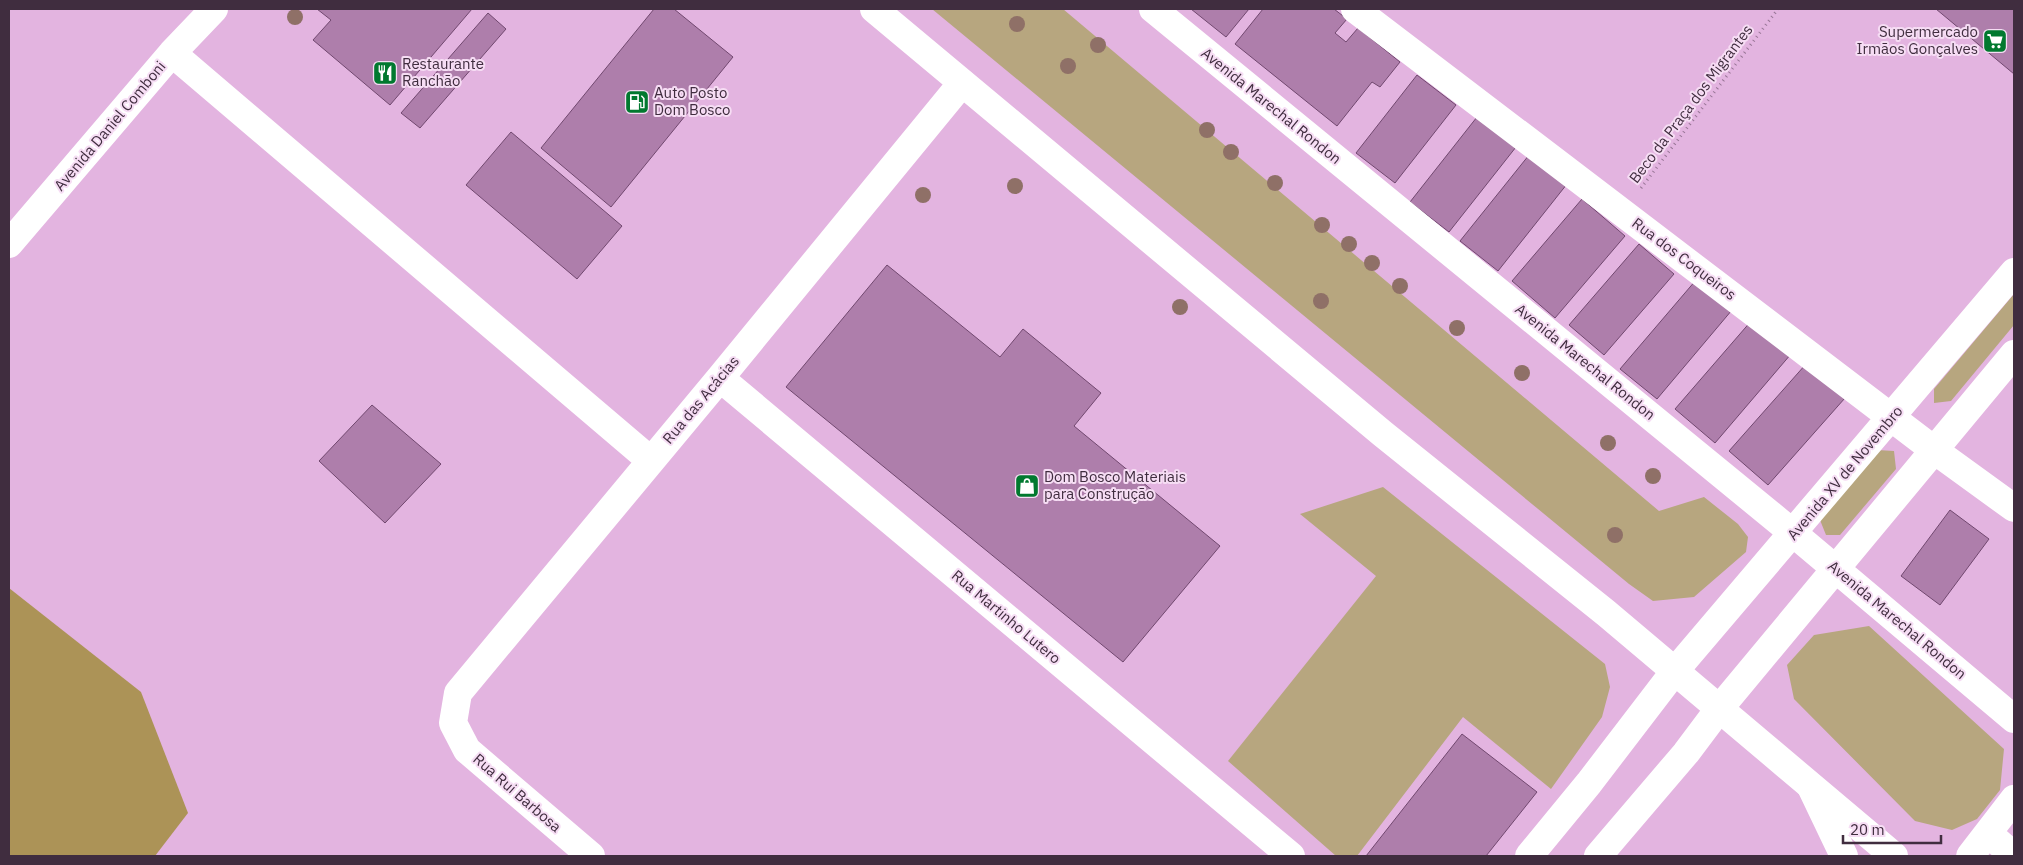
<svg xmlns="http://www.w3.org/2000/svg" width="2023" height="865" font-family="'IBM Plex Sans',sans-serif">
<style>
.green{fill:#b7a67f}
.forest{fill:#ac9357}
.building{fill:#ae7eab;stroke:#71486f}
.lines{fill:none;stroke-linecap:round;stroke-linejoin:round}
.path{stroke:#987696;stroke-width:3;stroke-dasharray:1 4;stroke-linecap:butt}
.minor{stroke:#fff;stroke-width:28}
.major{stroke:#fff;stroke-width:28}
.highway{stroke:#fff;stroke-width:28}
.tree{fill:#8f7067}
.labels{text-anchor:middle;stroke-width:4;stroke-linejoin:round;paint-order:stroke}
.poi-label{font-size:15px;fill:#402d3f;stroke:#f6ddf4;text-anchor:start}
.street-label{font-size:15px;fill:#402d3f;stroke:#f6ddf4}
</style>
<rect width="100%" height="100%" fill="#e3b4e0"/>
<path class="green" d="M932,9H1063L1659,511L1704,497L1738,524L1748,537L1746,552L1694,597L1653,601L1629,584Z
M2014,294V325L1951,401L1934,403V389Z
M1877,450L1894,451L1896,469L1840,535H1826L1820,520Z
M1383,487L1605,664L1610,687L1602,717L1551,789L1463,717L1357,856H1336L1228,761L1376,576L1300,514Z
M1869,626L2004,749L2000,790L1977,819L1952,830L1915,821L1794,699L1787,665L1814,635Z"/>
<path class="forest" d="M9,588L141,692L188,813L155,856H9Z"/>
<path class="building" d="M317,9H472L390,105L313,40L331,20Z
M654,9H674L733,57L611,207L541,148Z
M1191,9H1249L1226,37Z
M1263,9H1334L1347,19L1335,33L1346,42L1358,28L1400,62L1380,87L1372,82L1337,126L1235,44Z
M1936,9H2014V74Z
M488,13L506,29L420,128L401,113Z
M1417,75L1456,105L1395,183L1356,153Z
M1477,117L1516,147L1449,232L1410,202Z
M511,132L622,226L577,279L466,185Z
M1529,155L1567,184L1498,271L1460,241Z
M1582,199L1625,236L1555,318L1512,281Z
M1639,244L1674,274L1604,355L1569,325Z
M887,265L1000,357L1023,329L1101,393L1074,426L1220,546L1123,662L786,387Z
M1696,280L1732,310L1657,399L1620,369Z
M1752,320L1791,354L1715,443L1675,409Z
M1806,364L1845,398L1768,485L1729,451Z
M372,405L441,464L385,523L319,461Z
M1950,510L1989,539L1940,605L1901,576Z
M1462,734L1537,792L1486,856H1366Z"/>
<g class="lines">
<path class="path" d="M1641,188L1778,9"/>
<path class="minor" d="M1153,9L1793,533L2014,719
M1355,9L1934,450L2014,508
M172,53L650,460
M9,244L172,53L214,9
M720,378L1291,856
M1674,672L2014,272
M1719,709L2014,354
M1811,787L1844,856
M1989,834L2014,856
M591,856L467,750L453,723L458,693L720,378L962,83
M1970,856L2014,799"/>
<path class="major" d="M1529,856L1589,783L1674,672
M1598,856L1686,753L1719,709"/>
<path class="highway" d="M874,9L1383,434L1606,613L1894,856"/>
</g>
<g class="tree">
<circle cx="295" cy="17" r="8"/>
<circle cx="1017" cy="24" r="8"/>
<circle cx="1098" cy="45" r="8"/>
<circle cx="1068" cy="66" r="8"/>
<circle cx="1207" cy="130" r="8"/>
<circle cx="1231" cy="152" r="8"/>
<circle cx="1275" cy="183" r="8"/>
<circle cx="1015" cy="186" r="8"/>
<circle cx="923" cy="195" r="8"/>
<circle cx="1322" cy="225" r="8"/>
<circle cx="1349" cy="244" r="8"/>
<circle cx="1372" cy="263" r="8"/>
<circle cx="1400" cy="286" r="8"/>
<circle cx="1321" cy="301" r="8"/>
<circle cx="1180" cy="307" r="8"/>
<circle cx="1457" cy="328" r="8"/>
<circle cx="1522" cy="373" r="8"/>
<circle cx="1608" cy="443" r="8"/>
<circle cx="1653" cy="476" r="8"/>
<circle cx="1615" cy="535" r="8"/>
</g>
<defs>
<symbol id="supermarket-square" viewBox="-11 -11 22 22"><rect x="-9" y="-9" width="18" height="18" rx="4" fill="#01792f" stroke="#f6ddf4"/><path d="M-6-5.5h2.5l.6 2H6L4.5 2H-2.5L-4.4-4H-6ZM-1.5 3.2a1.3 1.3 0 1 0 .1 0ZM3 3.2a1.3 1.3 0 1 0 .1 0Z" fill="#fff"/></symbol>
<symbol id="restaurant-square" viewBox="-11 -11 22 22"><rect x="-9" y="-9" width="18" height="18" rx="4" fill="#01792f" stroke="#f6ddf4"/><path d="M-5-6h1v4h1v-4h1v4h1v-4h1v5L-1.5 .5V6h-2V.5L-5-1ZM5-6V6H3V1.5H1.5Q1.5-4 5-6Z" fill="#fff"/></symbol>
<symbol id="fuel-square" viewBox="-11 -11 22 22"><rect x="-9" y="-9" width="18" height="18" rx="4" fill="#01792f" stroke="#f6ddf4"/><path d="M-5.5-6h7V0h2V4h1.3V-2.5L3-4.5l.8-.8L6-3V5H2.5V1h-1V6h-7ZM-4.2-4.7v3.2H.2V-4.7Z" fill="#fff"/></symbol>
<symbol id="shop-square" viewBox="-11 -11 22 22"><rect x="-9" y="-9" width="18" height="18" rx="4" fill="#01792f" stroke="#f6ddf4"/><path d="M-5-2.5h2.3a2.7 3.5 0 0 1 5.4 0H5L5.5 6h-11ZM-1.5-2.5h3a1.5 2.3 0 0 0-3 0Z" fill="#fff"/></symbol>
</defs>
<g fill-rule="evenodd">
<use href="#supermarket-square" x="1981" y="27" width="28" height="28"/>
<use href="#restaurant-square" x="371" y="59" width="28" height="28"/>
<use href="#fuel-square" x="623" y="88" width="28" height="28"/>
<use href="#shop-square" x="1013" y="472" width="28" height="28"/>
</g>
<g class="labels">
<g class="poi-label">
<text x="1978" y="37" text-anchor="end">Supermercado<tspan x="1978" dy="17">Irmãos Gonçalves</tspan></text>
<text x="402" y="69">Restaurante<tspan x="402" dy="17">Ranchão</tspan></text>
<text x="654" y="98">Auto Posto<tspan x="654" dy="17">Dom Bosco</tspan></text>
<text x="1044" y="482">Dom Bosco Materiais<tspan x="1044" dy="17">para Construção</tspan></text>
</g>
<g class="street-label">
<text transform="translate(1691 104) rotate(-53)" y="5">Beco da Praça dos Migrantes</text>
<text transform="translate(1271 106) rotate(39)" y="5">Avenida Marechal Rondon</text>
<text transform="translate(110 126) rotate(-50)" y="5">Avenida Daniel Comboni</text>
<text transform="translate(1684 259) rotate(37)" y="5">Rua dos Coqueiros</text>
<text transform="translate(1585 362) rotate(39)" y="5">Avenida Marechal Rondon</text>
<text transform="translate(701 400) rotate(-50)" y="5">Rua das Acácias</text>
<text transform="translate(1845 473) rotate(-50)" y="5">Avenida XV de Novembro</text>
<text transform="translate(1006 617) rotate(40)" y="5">Rua Martinho Lutero</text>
<text transform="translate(1897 620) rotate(40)" y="5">Avenida Marechal Rondon</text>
<text transform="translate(517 793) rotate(41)" y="5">Rua Rui Barbosa</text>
</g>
</g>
<rect width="2023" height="865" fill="none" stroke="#402d3f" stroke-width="20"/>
<path d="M1843 835v8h98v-8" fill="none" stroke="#402d3f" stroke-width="2.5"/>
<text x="1850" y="835" font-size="15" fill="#402d3f" stroke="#f6ddf4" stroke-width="4" paint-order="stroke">20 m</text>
</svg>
